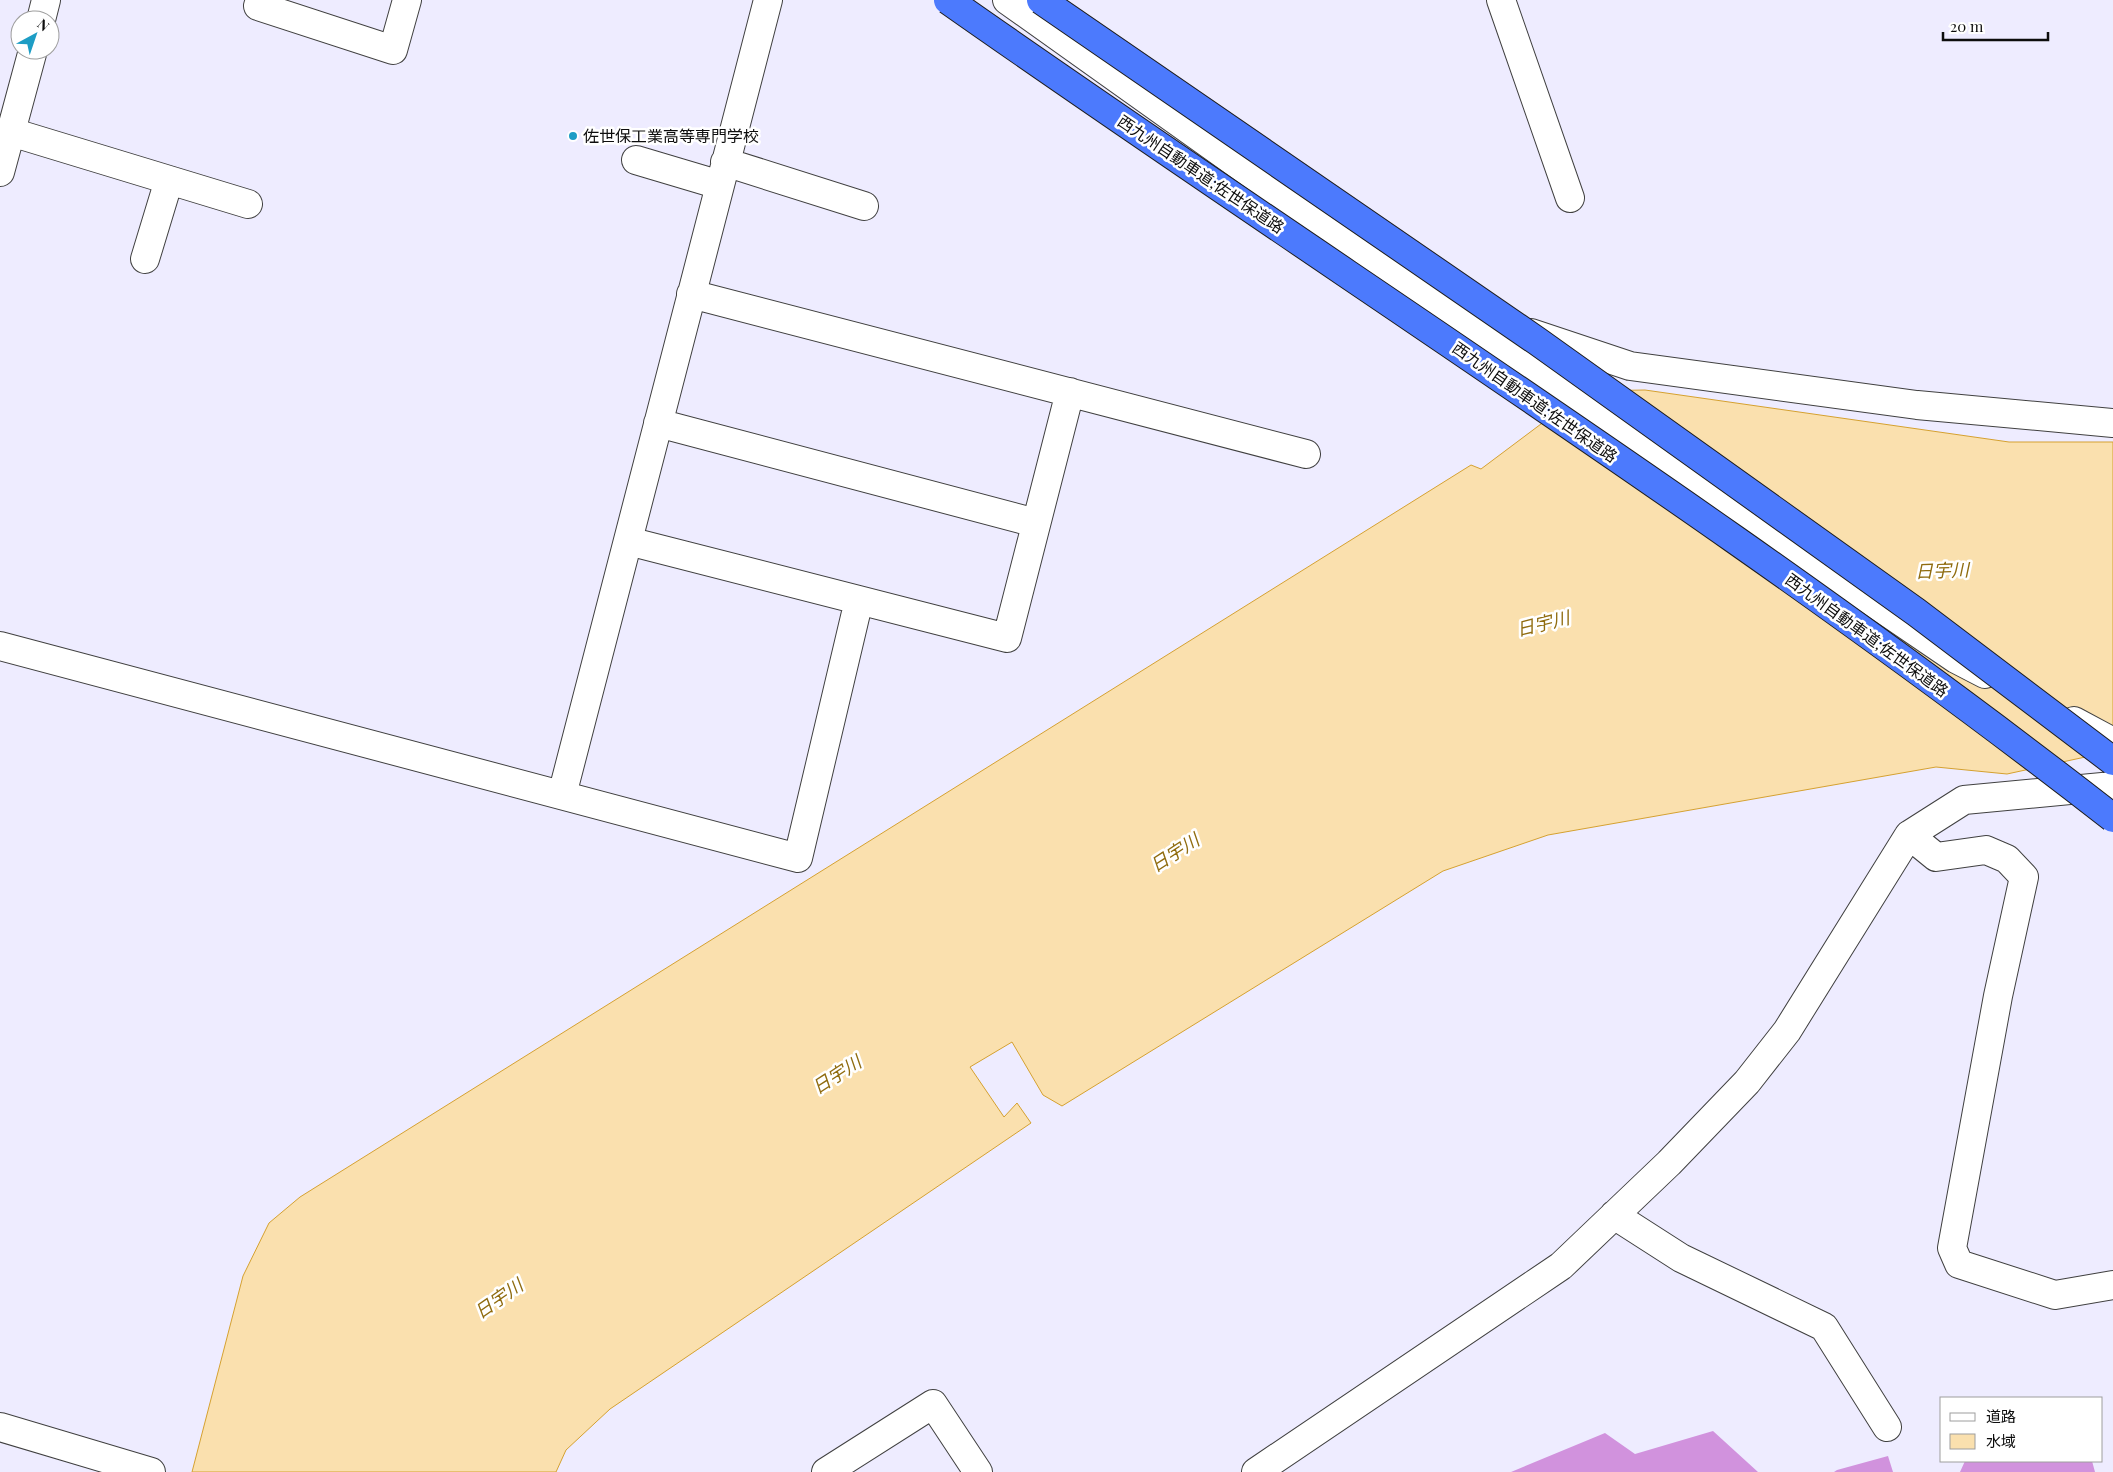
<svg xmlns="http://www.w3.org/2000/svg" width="2113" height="1472" font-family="'Playfair Display','Noto Sans JP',serif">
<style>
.forest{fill:#d192dd}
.water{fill:#fae0ae;stroke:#d5a130}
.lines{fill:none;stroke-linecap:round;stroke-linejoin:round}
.minor-casing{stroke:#404040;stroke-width:30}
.minor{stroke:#fff;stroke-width:28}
.highway-bridge-casing{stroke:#1e1e1e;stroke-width:30;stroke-linecap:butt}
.highway-bridge{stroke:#4c7afd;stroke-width:28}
.poi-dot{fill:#1d9dc5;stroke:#fff;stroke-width:2}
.labels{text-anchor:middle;stroke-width:5;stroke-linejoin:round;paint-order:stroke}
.poi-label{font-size:16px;fill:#0d0d0d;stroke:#fff;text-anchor:start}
.street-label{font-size:16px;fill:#0d0d0d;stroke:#fff}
.water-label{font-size:18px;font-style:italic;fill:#906c0f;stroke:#fff}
</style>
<rect width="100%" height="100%" fill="#eeecff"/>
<path class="forest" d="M1713,1431L1758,1472H1511L1605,1433L1635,1454Z
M1888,1456L1893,1472H1834L1837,1470Z
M1965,1461H2092L2095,1472H1960Z"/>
<path class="water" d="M1645,390L2009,442H2113V751L2007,774L1936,767L1548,835L1443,871L1062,1106L1043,1095L1012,1042L970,1067L1004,1117L1017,1103L1031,1123L610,1409L566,1450L556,1472H192L243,1276L269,1223L300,1197L1471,465L1481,469L1585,391Z"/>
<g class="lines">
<defs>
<path id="minor" d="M260,0L258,6L393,50L407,0
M1007,0L1421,295L1956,659L1985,674
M1501,0L1570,198
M41,20L46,0
M11,132L248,204
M636,160L720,185
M725,162L864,206
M0,172L33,50
M145,259L169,180
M691,294L1306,454
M1531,333L1630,366L1917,405L2113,423
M658,423L1036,523
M628,541L1007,638L1070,392
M0,646L798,858L859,600
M2074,721L2113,742
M562,795L768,0
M1909,835L1936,857L1986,850L2007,859L2024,877L1998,996L1952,1248L1959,1264L2055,1295L2113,1285
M1614,1215L1681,1258L1824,1327L1887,1427
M0,1427L151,1472
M826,1472L933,1404L978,1472
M1256,1472L1561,1266L1669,1163L1747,1082L1787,1031L1909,835L1964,800L2113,786"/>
</defs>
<use href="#minor" class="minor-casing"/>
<use href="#minor" class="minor"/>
<defs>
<path id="highway-bridge" d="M948,0C1336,273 1739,526 2113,818
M1041,0L1537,341L1916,612L2113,761"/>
</defs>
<use href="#highway-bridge" class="highway-bridge-casing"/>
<use href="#highway-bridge" class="highway-bridge"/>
</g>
<circle class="poi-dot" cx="573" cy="136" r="5"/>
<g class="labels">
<g class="poi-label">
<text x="583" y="142">佐世保工業高等専門学校</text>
</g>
<g class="street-label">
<text transform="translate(1201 174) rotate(34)" y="6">西九州自動車道;佐世保道路</text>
<text transform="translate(1535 402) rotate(35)" y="6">西九州自動車道;佐世保道路</text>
<text transform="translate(1867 635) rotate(36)" y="6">西九州自動車道;佐世保道路</text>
</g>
<g class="water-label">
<text transform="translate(1942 571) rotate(-2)" y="6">日宇川</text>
<text transform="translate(1543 624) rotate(-14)" y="6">日宇川</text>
<text transform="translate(1175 853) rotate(-33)" y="6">日宇川</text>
<text transform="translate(837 1075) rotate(-33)" y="6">日宇川</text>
<text transform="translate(499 1299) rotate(-35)" y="6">日宇川</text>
</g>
</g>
<rect x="1940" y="1397" width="162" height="65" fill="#ffffff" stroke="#9e9e9e"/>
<rect x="1950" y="1413" width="25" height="8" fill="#ffffff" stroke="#9e9e9e"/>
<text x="1986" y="1422" font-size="15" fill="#0d0d0d">道路</text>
<rect x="1950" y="1434" width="25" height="15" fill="#fae0ae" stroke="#9e9e9e"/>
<text x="1986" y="1447" font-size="15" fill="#0d0d0d">水域</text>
<g transform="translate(35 35) rotate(40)"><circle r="24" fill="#ffffff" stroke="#9e9e9e"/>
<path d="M0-4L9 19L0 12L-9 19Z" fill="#1d9dc5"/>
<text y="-8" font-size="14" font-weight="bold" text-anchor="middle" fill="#0d0d0d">N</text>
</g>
<path d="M1943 32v8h105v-8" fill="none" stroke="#0d0d0d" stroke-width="2.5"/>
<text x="1950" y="32" font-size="15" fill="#0d0d0d" stroke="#ffffff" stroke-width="4" paint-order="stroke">20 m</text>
</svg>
